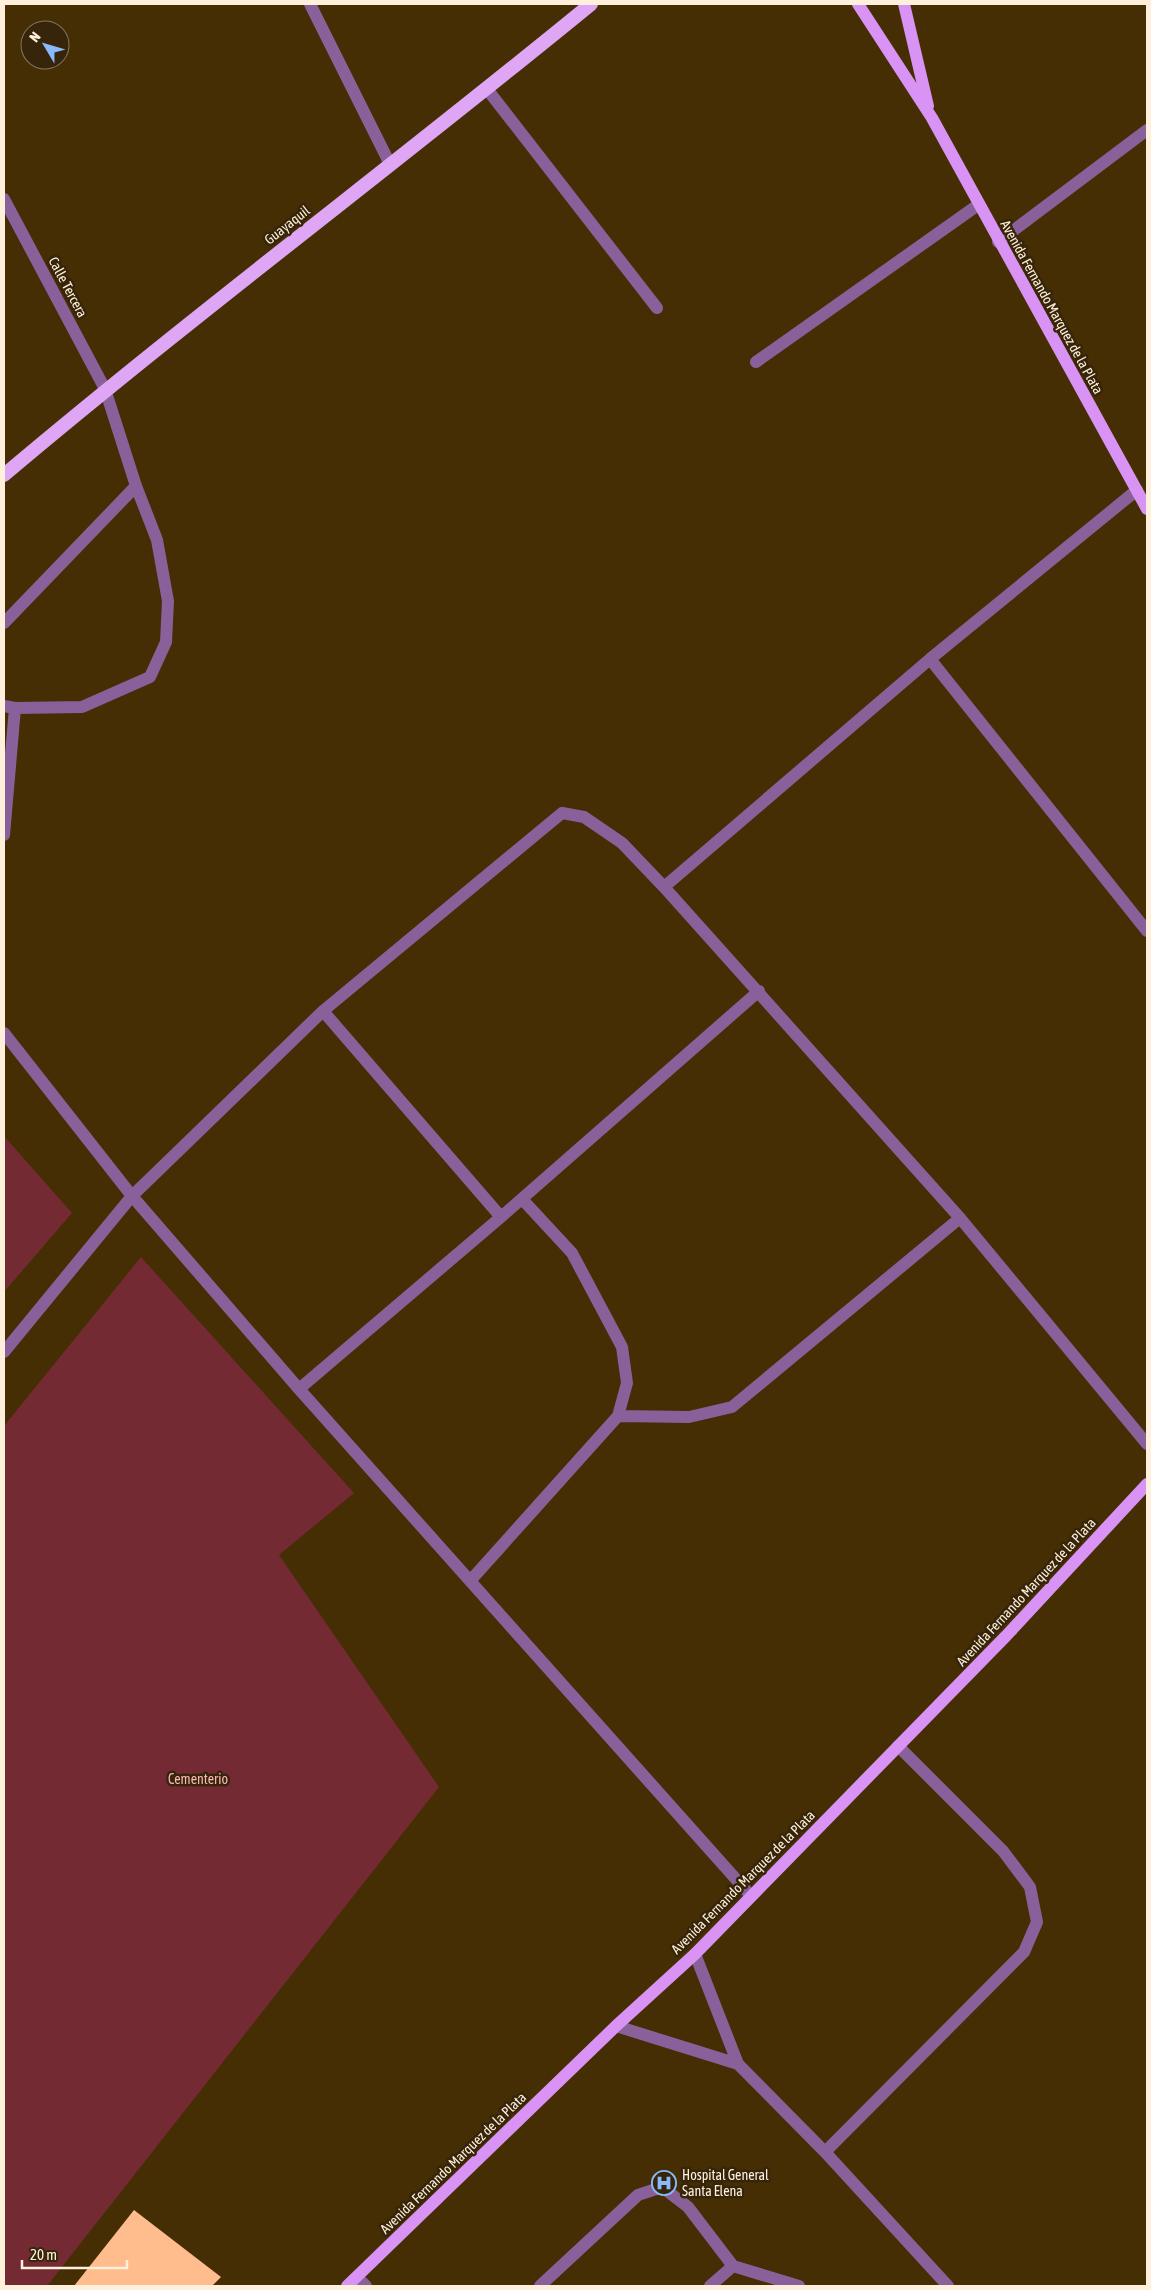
<svg xmlns="http://www.w3.org/2000/svg" width="1151" height="2290" font-family="'Asap Condensed',sans-serif">
<style>
.green{fill:#732a32}
.building{fill:#ffbc8d}
.lines{fill:none;stroke-linecap:round;stroke-linejoin:round}
.service{stroke:#8a609b;stroke-width:12}
.minor{stroke:#8a609b;stroke-width:12}
.primary{stroke:#d993f4;stroke-width:12}
.trunk{stroke:#dea6f4;stroke-width:14}
.labels{text-anchor:middle;stroke-width:5;stroke-linejoin:round;paint-order:stroke}
.street-label{font-size:14px;fill:#fff0db;stroke:#36250a}
.park-label{font-size:14px;fill:#fab7ba;stroke:#36250a}
.poi-label{font-size:14px;fill:#fff0db;stroke:#36250a;text-anchor:start}
</style>
<rect width="100%" height="100%" fill="#452e03"/>
<path class="green" d="M4,1136L72,1213L4,1292Z
M141,1257L354,1493L279,1555L439,1787L47,2286H4V1426Z"/>
<path class="building" d="M134,2210L221,2277L212,2286H74Z"/>
<g class="lines">
<path class="service" d="M487,89L657,308
M756,362L978,205
M4,623L136,486
M4,706L15,708L82,707L150,677L166,642L168,601L157,540L136,486L105,389
M4,835L15,708
M733,2266L799,2286
M357,2277L366,2286
M540,2286L638,2195L662,2187L688,2207L733,2266L710,2286"/>
<path class="minor" d="M310,4L390,164
M4,199L105,389
M998,242L1147,130
M930,659L1147,931
M664,887L930,659L1137,490
M323,1011L501,1217
M4,1033L132,1196L299,1389L751,1896
M4,1352L132,1196L323,1011L562,813L584,817L622,843L664,887L960,1218L1147,1444
M299,1389L501,1217L759,991
M618,1416L689,1417L732,1407L960,1218
M470,1581L618,1416L627,1383L622,1347L572,1253L522,1199
M695,1954L738,2064L825,2152L948,2286
M616,2026L738,2064
M825,2152L1024,1952L1037,1922L1030,1887L1003,1851L898,1746"/>
<path class="primary" d="M858,4L932,118L1147,509
M904,4L928,106
M347,2286L616,2026L695,1954L1006,1636L1147,1484"/>
<path class="trunk" d="M4,475C196,313 397,163 591,4"/>
</g>
<defs>
<symbol id="hospital-ring" viewBox="-11 -11 22 22"><circle r="9.5" fill="#36250a" stroke="#89bafc" stroke-width="1.5"/><path d="M-5-5h3v3.5h4V-5h3V5h-3V1.5h-4V5h-3Z" fill="#89bafc"/></symbol>
</defs>
<g fill-rule="evenodd">
<use href="#hospital-ring" x="650" y="2169" width="28" height="28"/>
</g>
<g class="labels">
<g class="street-label">
<text transform="translate(287 225) rotate(-38)" y="5">Guayaquil</text>
<text transform="translate(68 287) rotate(62)" y="5">Calle Tercera</text>
<text transform="translate(1052 307) rotate(61)" y="5">Avenida Fernando Marquez de la Plata</text>
<text transform="translate(1026 1592) rotate(-47)" y="5">Avenida Fernando Marquez de la Plata</text>
<text transform="translate(743 1882) rotate(-45)" y="5">Avenida Fernando Marquez de la Plata</text>
<text transform="translate(453 2163) rotate(-44)" y="5">Avenida Fernando Marquez de la Plata</text>
</g>
<g class="park-label">
<text x="198" y="1784">Cementerio</text>
</g>
<g class="poi-label">
<text x="682" y="2180">Hospital General<tspan x="682" dy="16">Santa Elena</tspan></text>
</g>
</g>
<rect width="1151" height="2290" fill="none" stroke="#fff0db" stroke-width="10"/>
<g transform="translate(45 45) rotate(308)"><circle r="24" fill="#36250a" stroke="#86765e"/>
<path d="M0-4L9 19L0 12L-9 19Z" fill="#89bafc"/>
<text y="-8" font-size="14" font-weight="bold" text-anchor="middle" fill="#fff0db">N</text>
</g>
<path d="M22 2260v8h105v-8" fill="none" stroke="#fff0db" stroke-width="2.5"/>
<text x="30" y="2260" font-size="15" fill="#fff0db" stroke="#36250a" stroke-width="4" paint-order="stroke">20 m</text>
</svg>
